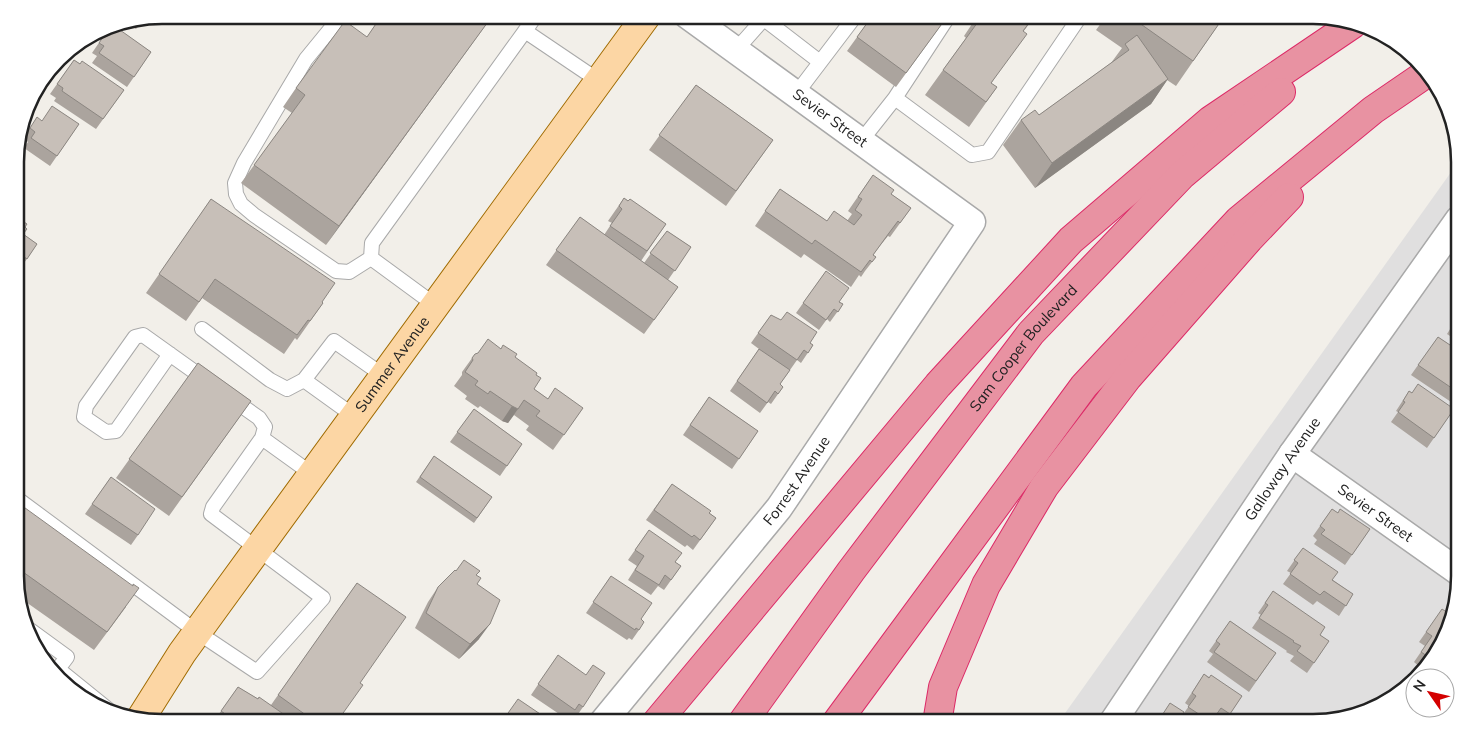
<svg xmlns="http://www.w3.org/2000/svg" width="1475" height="738" font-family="Mulish,sans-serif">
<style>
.residential{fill:#e0dfdf}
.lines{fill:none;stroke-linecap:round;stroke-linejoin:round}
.service-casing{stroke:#a9a9a9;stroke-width:16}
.minor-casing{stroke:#a9a9a9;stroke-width:29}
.primary-casing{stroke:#a06b00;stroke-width:30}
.motorway-casing{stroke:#dc2a67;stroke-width:30}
.service{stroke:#fff;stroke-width:14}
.minor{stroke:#fff;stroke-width:26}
.primary{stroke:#fcd6a4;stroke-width:28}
.motorway{stroke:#e892a2;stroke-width:28}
.wall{fill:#aba49e}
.shaded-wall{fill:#8b8681}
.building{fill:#c7bfb8;stroke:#8b8681}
.labels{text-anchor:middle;stroke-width:5;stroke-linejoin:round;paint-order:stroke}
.street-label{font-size:15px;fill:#222;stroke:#fff}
.rim{fill:none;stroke:#222;stroke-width:2.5}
</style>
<rect width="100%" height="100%" fill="#f2efe9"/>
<path class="residential" d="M1459,161L1460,576L1445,641L1395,698L1322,723H1058Z"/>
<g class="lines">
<defs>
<path id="service" d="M342,15L306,59L244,163L235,183L236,194L241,204L254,215L336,271L349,272L371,258
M759,15L820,62
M525,31L536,15
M736,50L767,15
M796,94L856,15
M895,98L948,17L945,15
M861,141L895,98L972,155L988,152L1081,15
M435,305L371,258L372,243L525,31L599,81
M202,329L270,380L287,389L304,380
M170,354L116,431L106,432L84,417L86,406L135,337L143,335L206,380
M232,399L259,418L265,427L262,438L312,474
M354,416L304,380L334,341L384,376
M19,500L197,632L257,672L323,598L211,514L213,507L262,438
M30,630L67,657L55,673
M58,669L110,711"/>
<g id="minor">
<path id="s1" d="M1292,454L1460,573"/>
<path id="s2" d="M602,723L779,508L972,222L687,15"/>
<path id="s3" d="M1112,723L1292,454L1459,219"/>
</g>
<g id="primary">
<path id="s4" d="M141,718L182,653L227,591L647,15"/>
</g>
<g id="motorway">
<path d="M656,723L938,385L1071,240L1211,120L1353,24"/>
<path id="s5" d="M742,723L851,571L1031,333L1182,175L1281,92"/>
<path d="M836,723L1084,386L1239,220L1373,110L1427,73"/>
<path d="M937,723L943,687L986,585L1044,487L1128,377L1249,239L1289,197"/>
</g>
</defs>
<use href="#service" class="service-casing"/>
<use href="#minor" class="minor-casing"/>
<use href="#primary" class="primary-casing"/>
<use href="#motorway" class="motorway-casing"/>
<use href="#service" class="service"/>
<use href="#minor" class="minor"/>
<use href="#primary" class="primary"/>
<use href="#motorway" class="motorway"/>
</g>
<path class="wall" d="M382,15H493L326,245L241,183L292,113L283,107L296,88L367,37Z
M833,15H844L840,20Z
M873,15L944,21L896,87L847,51Z
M978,15H1036L1023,32L991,84L997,87L969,127L925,95L966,38L964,36Z
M1107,15H1219L1223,18L1176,86L1167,80L1151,104L1035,188L1003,145L1021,120L1039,115L1111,63L1122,48L1096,30Z
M144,19L136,29L126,22Z
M111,25L151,52L127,87L92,63L97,56L92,53Z
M74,60L124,90L96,129L54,101L56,98L50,94Z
M696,85L773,140L726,206L649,150Z
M42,121L79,124L50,166L24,148L28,142L23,138L30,127Z
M873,175L891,194L911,208L890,237L888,236L879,247L873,255L876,257L865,271L861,277L859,275L851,287L804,254L801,258L755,226L780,189L827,221H847L852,214L848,211Z
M624,198L666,224L641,261L644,263L667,231L691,247L668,280L678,287L644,334L546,265L580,217L604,235L612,223L608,221Z
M211,199L323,303L297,340L295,338L284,354L202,298L186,321L146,293Z
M15,205L18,218L25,227L23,234L37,244L20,269L16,266Z
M826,271L839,302L843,304L830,322L827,319L819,330L796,313Z
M1459,307V342L1447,334L1457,318L1453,316Z
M771,315L813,345L801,363L797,360L790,370L780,384L783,387L771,404L768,402L760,413L730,391L759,349L751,343Z
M1438,337L1459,351L1460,408L1411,375Z
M475,354L515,357L536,375L534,389L548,399L583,408L553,450L526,430L529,426L514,415L508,423L502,421L480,406L478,408L465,399L467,396L454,386L462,375V372Z
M198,363L251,401L169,516L116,478Z
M1409,391L1412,393L1454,409L1427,448L1391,422L1398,412L1396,411Z
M709,397L758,431L732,469L683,435Z
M474,409L522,444L500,476L450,442Z
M434,456L492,497L474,523L416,482Z
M111,477L138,535L131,545L85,514Z
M672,484L716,518L693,550L687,545L685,547L646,520Z
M1332,509L1338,513L1370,529L1345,565L1314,544L1317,540L1313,536Z
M16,512L126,607L94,650L16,595Z
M649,530L675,562L681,566L664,590L658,586L651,595L628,580L637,566L628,560Z
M1303,548L1333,580L1353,594L1339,616L1317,601L1313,605L1283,584L1291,573L1287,571Z
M456,571L476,575L479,639L459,659L415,628L428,602L438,587Z
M611,576L641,619L639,630L632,640L629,638L627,640L586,613Z
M357,583L360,683L336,723H216L214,721L238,687L258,699L271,705Z
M1273,591L1320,635L1329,641L1307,673L1290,661L1294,656L1286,652L1287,651L1252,628L1261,615L1258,613Z
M1230,621L1276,653L1249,692L1207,662L1213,654L1209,651Z
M1426,632L1445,641L1421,668L1414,662L1425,646L1419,642Z
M558,655L583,707L576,717L572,715L568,720L531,695Z
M1204,674L1242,696L1224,723H1221L1214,718L1211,723H1190L1181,717L1189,706L1185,703Z"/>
<path class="shaded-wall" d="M493,15L326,245L339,226Z
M1168,79L1151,104L1035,188L1052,163Z
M512,406L518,409L508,423L502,421Z
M490,624L479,639L459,659L470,644Z"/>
<path class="building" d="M382,15H493L339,226L254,165L305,95L296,88L345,21L367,37Z
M873,15H936L944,21L906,73L857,37Z
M983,15H1035L1023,31L1027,34L991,83L997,87L986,102L943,70Z
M1128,15H1219L1223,18L1193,61Z
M111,25H113L151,52L134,77L99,53L104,46L99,43Z
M1137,35L1168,79L1052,163L1021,120L1035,110L1039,115L1129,50L1125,44Z
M74,60L80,64L82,61L124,90L103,119L62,91L63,88L57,84Z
M696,85L773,140L736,191L659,135Z
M52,106L79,124L57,156L31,138L35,132L30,128L37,117L42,121Z
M873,175L894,190L891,194L911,208L900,223L898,221L889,233L873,255L876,257L872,262L870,260L861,272L815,240L812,244L765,211L780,189L827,221L834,211L854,225L862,215L855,210L862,199L858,197Z
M624,198L628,201L630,199L666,224L647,251L610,226L622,209L619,206Z
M211,199L335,283L322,302L323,303L310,321L308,320L297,335L215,279L199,302L159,274Z
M15,205L24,210L18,218L27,224L25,227L27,229L23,234L37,244L27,259L16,251Z
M580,217L678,287L654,320L556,250Z
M667,231L691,247L675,271L650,253Z
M826,271L849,288L839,302L843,304L838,312L834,309L826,320L803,303Z
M787,312L817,332L810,343L813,345L808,353L804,350L797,360L758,333L771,315L781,320Z
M1459,315V327L1454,323Z
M1438,337L1459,351V393L1418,365Z
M488,339L501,349L503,345L517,354L515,357L537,373L536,375L541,378L534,389L548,399L555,388L583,408L564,435L536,416L540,411L524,400L518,409L512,406L490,391L488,394L475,385L478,381L465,372L473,360L472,358L475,354L478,353Z
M759,349L790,370L780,384L783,387L778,394L775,391L767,403L737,381Z
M198,363L251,401L182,497L129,459Z
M1418,384L1454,409L1434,438L1398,412L1405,402L1403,401L1409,391L1412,393Z
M709,397L758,431L739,459L690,425Z
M474,409L522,444L507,466L457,432Z
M434,456L492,497L477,518L420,477Z
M111,477L155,509L138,535L92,504Z
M672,484L711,511L709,513L716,518L700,540L694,535L692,537L654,510Z
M21,505L133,586V584L139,588L107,632L16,567V512Z
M1332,509L1338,513L1340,509L1370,529L1352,555L1321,534L1325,530L1320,526Z
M649,530L682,553L675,562L681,566L671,580L665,575L659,585L635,570L644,556L635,550Z
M1303,548L1338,572L1332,580L1353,594L1346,606L1324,591L1320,595L1290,574L1298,563L1294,560Z
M464,560L480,571L476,575L481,578L477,584L500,600L490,624L470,644L426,613L438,587L455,570L456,571Z
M611,576L652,603L641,619L644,622L639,630L636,628L635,630L593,602Z
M357,583L406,617L360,683L363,685L336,723H317L278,695Z
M1273,591L1325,627L1320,635L1329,641L1314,663L1297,651L1301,646L1293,642L1294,641L1259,618L1268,605L1265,603Z
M1442,609L1451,615L1445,641L1430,658L1421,652L1432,636L1426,632Z
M1230,621L1276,653L1256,681L1214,652L1220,644L1216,641Z
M558,655L586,675L593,665L605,673L583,707L579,704L575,710L538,684Z
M1204,674L1209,678L1211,675L1242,696L1230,714L1221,708L1211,722L1188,707L1196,696L1192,693Z
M238,687L258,699L259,697L292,720L290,723H234L227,718L228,716L221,711Z
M518,699L552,722V723H501Z
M1170,703L1184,712L1178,721L1180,723H1157Z"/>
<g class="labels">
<g class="street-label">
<text transform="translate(830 118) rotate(36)" y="5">Sevier Street</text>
<text dy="5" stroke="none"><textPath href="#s5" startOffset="469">Sam Cooper Boulevard</textPath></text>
<text dy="5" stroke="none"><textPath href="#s4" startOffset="434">Summer Avenue</textPath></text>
<text dy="5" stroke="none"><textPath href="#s3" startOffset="306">Galloway Avenue</textPath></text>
<text dy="5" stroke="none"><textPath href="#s2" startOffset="311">Forrest Avenue</textPath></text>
<text dy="5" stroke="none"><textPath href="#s1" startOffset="102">Sevier Street</textPath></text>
</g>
</g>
<path d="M0 0H1475V738H0ZM162 24H1313A138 138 0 0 1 1451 162V576A138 138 0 0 1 1313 714H162A138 138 0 0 1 24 576V162A138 138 0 0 1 162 24Z" fill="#fff" fill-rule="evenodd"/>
<path class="rim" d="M162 24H1313A138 138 0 0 1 1451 162V576A138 138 0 0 1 1313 714H162A138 138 0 0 1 24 576V162A138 138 0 0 1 162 24Z"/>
<g transform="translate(1430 693) rotate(304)"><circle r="24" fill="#ffffff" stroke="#a7a7a7"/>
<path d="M0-4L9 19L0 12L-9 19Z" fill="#d40000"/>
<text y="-8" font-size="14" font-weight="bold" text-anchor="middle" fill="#222222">N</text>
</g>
</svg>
